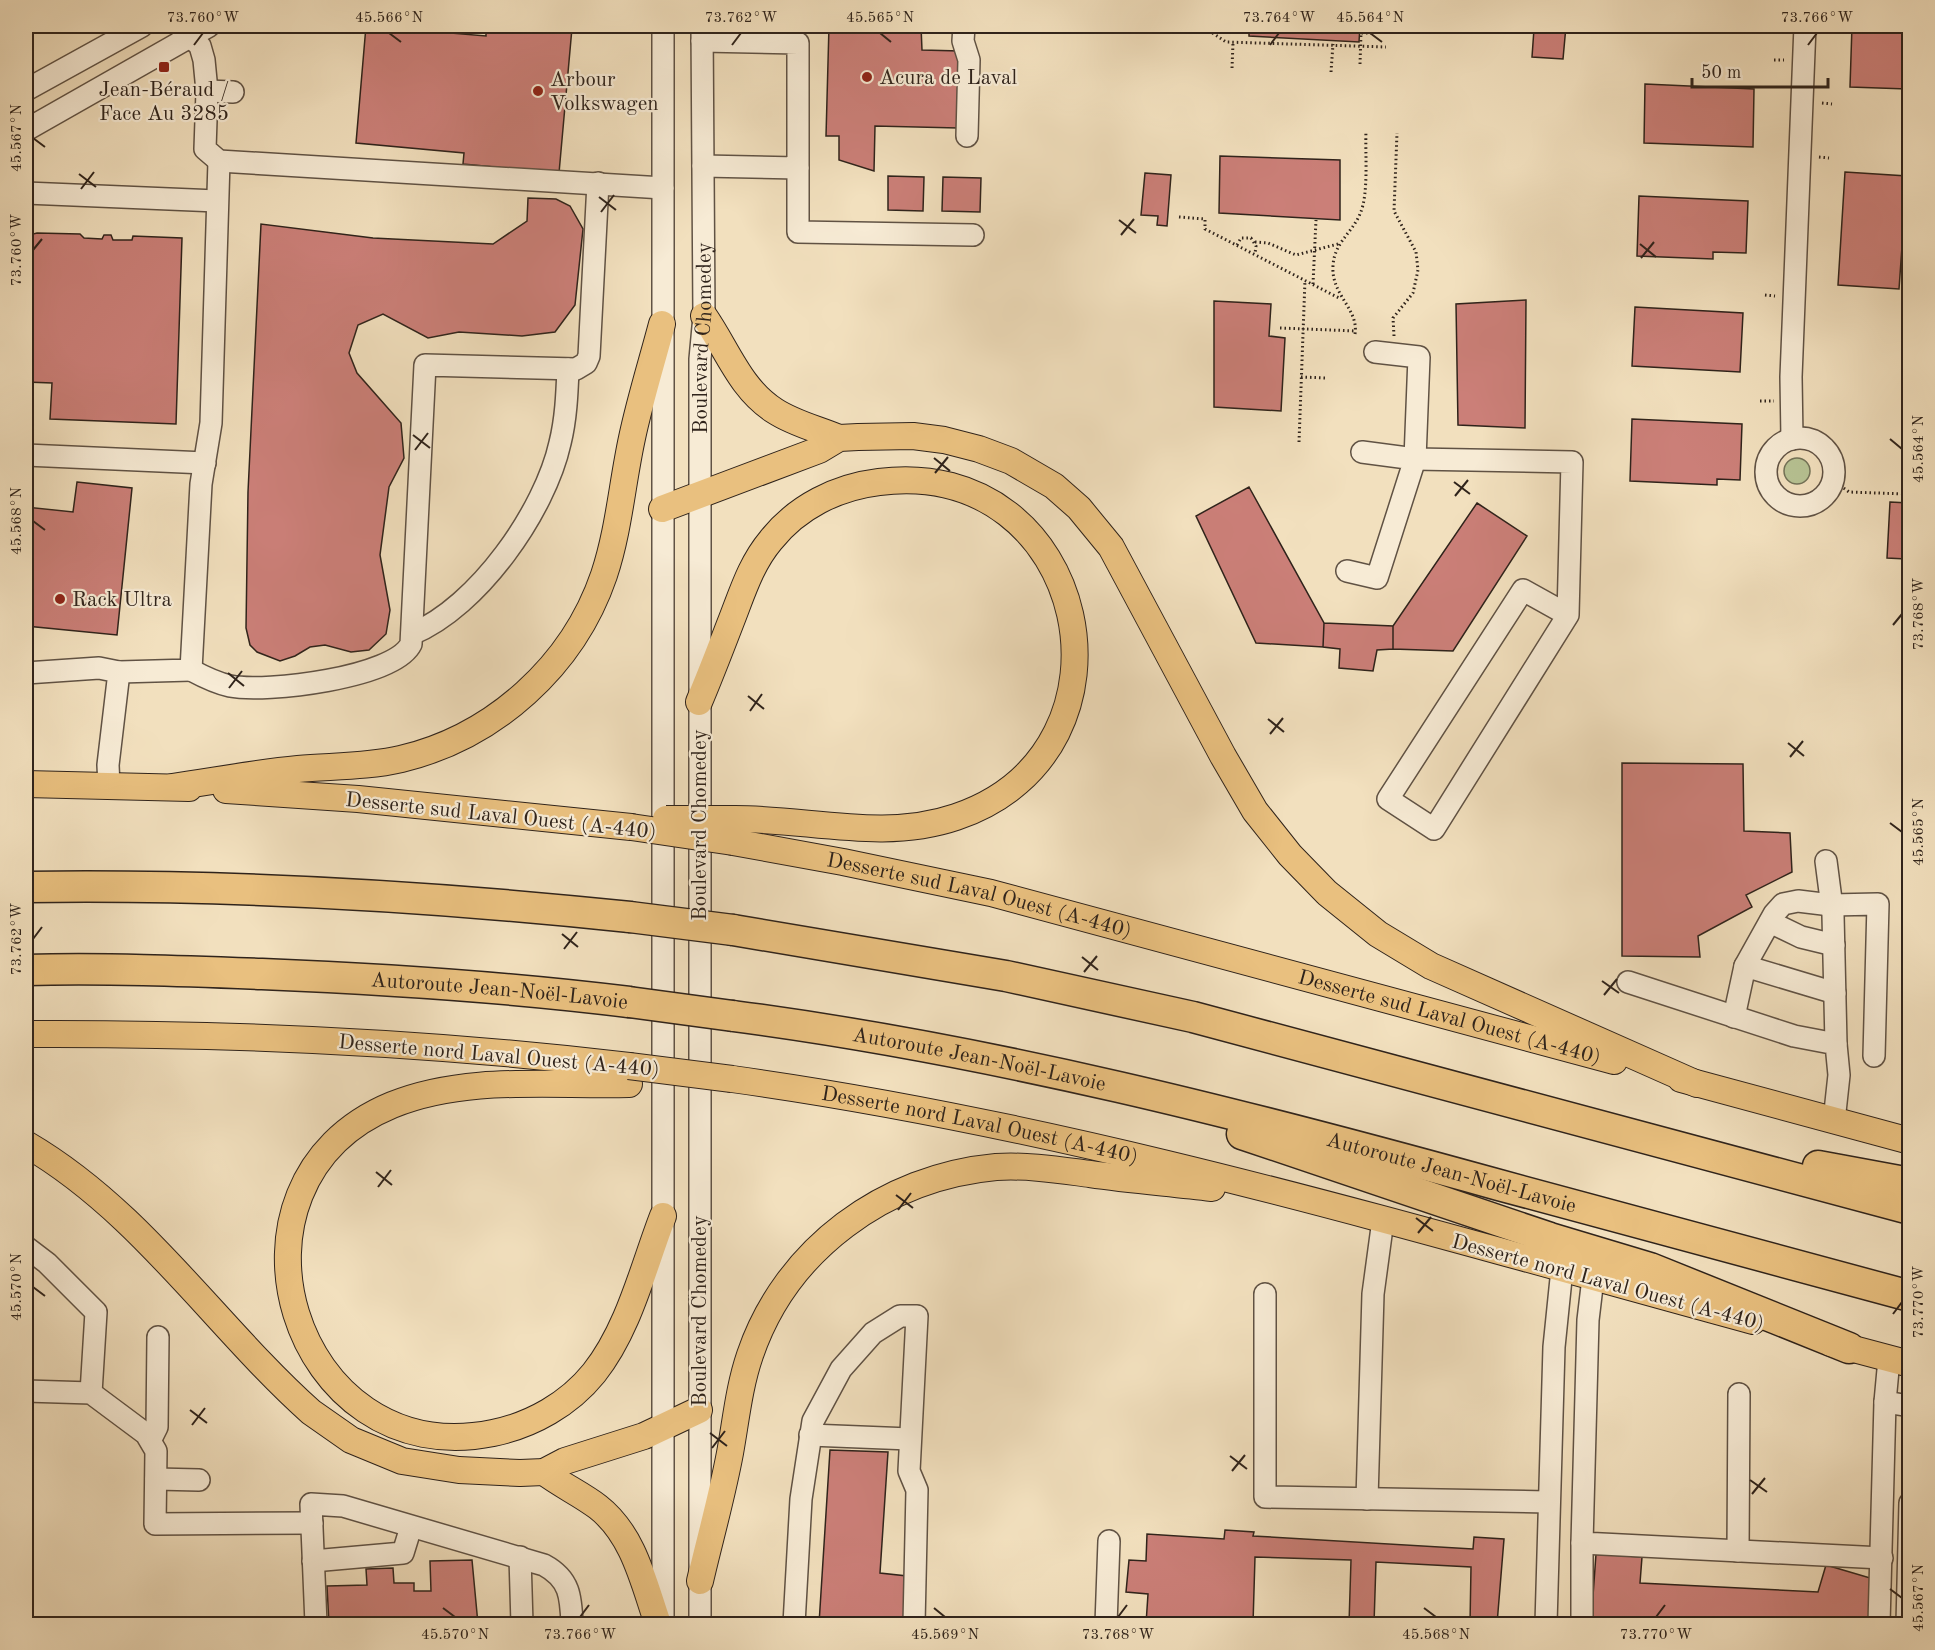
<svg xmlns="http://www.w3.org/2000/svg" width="1935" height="1650" font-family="'Old Standard TT',serif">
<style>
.green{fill:#b7c394;stroke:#737358;stroke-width:1.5}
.building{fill:#cb7f78;stroke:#2f231b;stroke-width:1.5}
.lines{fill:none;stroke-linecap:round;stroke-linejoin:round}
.minor-casing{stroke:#605244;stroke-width:24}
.major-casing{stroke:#2f231b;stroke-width:28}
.highway-casing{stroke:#2f231b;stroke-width:33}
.path{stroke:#2f231b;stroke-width:3;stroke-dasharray:1.5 3;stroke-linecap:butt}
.minor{stroke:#f7ebd5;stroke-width:21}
.major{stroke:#e9c07f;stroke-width:26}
.highway{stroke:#e9c07f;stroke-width:30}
.major-bridge-casing{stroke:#2f231b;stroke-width:28;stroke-linecap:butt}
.highway-bridge-casing{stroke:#2f231b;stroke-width:33;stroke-linecap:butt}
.major-bridge{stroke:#e9c07f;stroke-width:26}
.highway-bridge{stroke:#e9c07f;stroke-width:30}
.ticks{fill:none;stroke:#2f231b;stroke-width:2}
.poi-dot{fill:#8f2418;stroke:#f7ebd5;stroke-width:2}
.labels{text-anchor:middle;stroke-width:4.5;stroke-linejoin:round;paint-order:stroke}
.poi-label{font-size:21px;fill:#2f231b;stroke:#f7ebd5;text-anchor:start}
.street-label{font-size:21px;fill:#2f231b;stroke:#f7ebd5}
.neatline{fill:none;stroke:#2f231b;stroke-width:2}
.ticks-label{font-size:15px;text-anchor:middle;fill:#2f231b}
</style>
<rect width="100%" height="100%" fill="#f2e0be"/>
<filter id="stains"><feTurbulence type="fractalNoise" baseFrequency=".00333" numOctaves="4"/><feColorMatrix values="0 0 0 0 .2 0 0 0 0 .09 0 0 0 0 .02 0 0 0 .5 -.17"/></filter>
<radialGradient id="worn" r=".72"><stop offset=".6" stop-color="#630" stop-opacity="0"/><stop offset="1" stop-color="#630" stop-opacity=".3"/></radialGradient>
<path class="green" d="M1784 471a13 13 0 1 1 26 0a13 13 0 1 1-26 0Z"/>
<path class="building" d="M366,26L486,36V26L572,28L559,173L463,164L464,153L356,143Z
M829,26H921L922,50L960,51L958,128L875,126L874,171L839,160V136H826Z
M1249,26H1360L1359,42L1249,36Z
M1506,26H1566L1563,59L1532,57L1534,29Z
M1651,26H1761V32Z
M1852,26H1910L1907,89L1850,87Z
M1645,84L1754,89L1753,147L1644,143Z
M1220,156L1340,160V220L1219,213Z
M1845,172L1907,176L1899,289L1838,285Z
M1145,173L1171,175L1167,226L1157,225L1158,216L1141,215Z
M888,176L924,177L923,211L888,210Z
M943,177L981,178L980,212L942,211Z
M1639,196L1748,201L1746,253L1713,252V259L1637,256Z
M528,198L556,199L570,206L583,229L575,305L555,332L522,336L459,332L428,338L383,314L358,325L349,353L357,373L401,423L404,458L389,487L380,555L390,610L386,634L369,650L351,652L325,645L310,647L295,656L280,661L257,652L250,645L246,628L248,492L261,224L373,238L493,244L527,221Z
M37,233L80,234L84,238L102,239L104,235H111L113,240H132L133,236L182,238L176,424L50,419L52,383L26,382V277H32L33,234Z
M1526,300L1525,428L1458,425L1456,304Z
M1214,301L1271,304L1269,336L1285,338L1281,411L1214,407Z
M1635,307L1743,313L1740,372L1632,366Z
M1632,419L1742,424L1740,480L1717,479V485L1630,481Z
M77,482L132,488L117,635L26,626V507L73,512Z
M1249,487L1324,623L1323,647L1256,643L1196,516Z
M1890,502L1909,503L1906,559L1887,558Z
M1477,503L1527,536L1453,651L1393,649V626Z
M1324,623L1393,626V649L1377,650L1373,671L1339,668L1340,649L1323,647Z
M1622,763L1743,764L1744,831L1790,833L1792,872L1746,895L1752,907L1698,936L1700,957L1622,956Z
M830,1450L888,1452L880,1573L907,1576L904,1624H819Z
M1225,1530L1254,1532L1253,1536L1473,1549L1474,1537L1504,1539L1497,1624H1470L1471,1567L1376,1562L1374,1624H1349L1351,1560L1255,1557L1253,1624H1146L1148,1594L1126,1592L1129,1560L1146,1561L1147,1534L1224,1539Z
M1596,1554L1642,1557L1640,1583L1818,1592L1826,1565L1877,1580L1874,1624H1591Z
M472,1560L478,1624H329L327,1586L367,1585L366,1569L393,1568L394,1583H414V1591H431L430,1561Z"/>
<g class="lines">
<defs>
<g id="minor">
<path d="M179,26L200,46L204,60L207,91L205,149L219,161L663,188"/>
<path d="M964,26L963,41L969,60L967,136"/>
<path d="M702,41L798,43V168L703,166"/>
<path d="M26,90L142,26"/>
<path d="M207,91L233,92"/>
<path d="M26,130L209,26"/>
<path d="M798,168V232L973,235"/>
<path d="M26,193L217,201"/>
<path d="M1375,352L1419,357L1415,459L1572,462L1568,615L1434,829L1388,799L1523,590L1568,615"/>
<circle cx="1800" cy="472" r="34"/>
<path d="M1792,439L1791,377L1805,26"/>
<path d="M26,455L205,463"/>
<path d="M1347,571L1377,578L1415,459L1362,452"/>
<path d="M412,634C478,607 545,511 560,443C566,419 567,394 568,369"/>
<path d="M191,670C204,677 216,683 230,686C266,693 394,678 411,644L425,365L576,369L586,363L589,356L598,183"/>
<path d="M119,672L191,670L201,484L211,423L219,161"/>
<path d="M26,673L99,668L119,672L108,765L109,786"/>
<path d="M1826,861L1833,915L1836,1044"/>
<path d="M1770,922L1801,937L1834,945"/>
<path d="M1745,966L1774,914L1783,904L1798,901L1831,905L1878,904L1874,1056"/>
<path d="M1628,982L1794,1036L1836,1044L1839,1075L1834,1121"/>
<path d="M1734,1017L1745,966L1835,993"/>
<path d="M26,1247L47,1263L96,1312L91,1393"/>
<path d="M1593,1278L1588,1320L1582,1543L1882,1558"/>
<path d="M1265,1294V1497L1548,1502"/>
<path d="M26,1391L91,1393L146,1434L156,1451L155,1524L312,1523"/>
<path d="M1885,1402L1910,1406"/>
<path d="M810,1435L910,1439"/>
<path d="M151,1439L157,1427L158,1337"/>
<path d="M156,1479L199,1480"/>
<path d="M1367,1499L1373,1294L1383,1220"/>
<path d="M1738,1551L1739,1394"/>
<path d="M520,1557L522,1624"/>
<path d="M313,1561L403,1553L411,1527"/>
<path d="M316,1624L311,1504L343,1506L544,1565C570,1579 571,1597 572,1624"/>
<path d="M663,1624V26"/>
<path id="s1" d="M700,1624V359L704,316L702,26"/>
<path d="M794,1624L801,1499L813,1421L841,1369L873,1333L900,1316H917L909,1471L917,1490L914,1624"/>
<path d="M1106,1624L1109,1541"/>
<path d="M1546,1624L1554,1347L1562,1269"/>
<path d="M1582,1624V1543"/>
<path d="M1879,1624L1885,1402L1889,1359"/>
<path d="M1907,1624L1910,1503"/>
</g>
<g id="major">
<path d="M704,316C727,349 740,389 775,411C795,424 818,429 839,438"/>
<path d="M662,509L819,450L839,438L858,437L913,436L944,440L979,449L1011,461L1054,486L1079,508L1111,547L1223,756L1255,811L1290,855L1327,893L1378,934L1431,966L1697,1084"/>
<path d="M699,702C710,676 720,650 730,624C742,594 750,565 771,540C797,507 837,487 879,482C1089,455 1153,750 956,817C883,842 806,818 732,819"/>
<path d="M26,784L189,788"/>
<path d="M172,787C214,781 256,773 298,769C332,766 367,767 401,759C494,737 573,666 604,575C619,530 622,484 632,438C640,400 652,362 662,324"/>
<path d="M226,790L358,799L631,827"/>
<path id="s2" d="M733,842L843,862L991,893L1614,1061"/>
<path d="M26,1034C228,1033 428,1042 629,1066"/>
<path id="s3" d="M732,1079C1080,1127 1415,1229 1753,1321"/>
<path d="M1681,1079L1910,1141"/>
<path d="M629,1084C550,1086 466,1075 392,1105C203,1183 292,1474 493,1433C532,1425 569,1404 594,1373C629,1329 643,1268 663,1216"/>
<path d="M26,1144C141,1211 214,1325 311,1412L351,1440L402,1461L459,1470L520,1473L544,1472L565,1461L644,1436L699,1410"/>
<path d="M1831,1343L1910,1364"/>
<path d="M544,1472C561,1485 581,1494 598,1507C634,1535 644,1584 658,1624"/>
<path d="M700,1581C710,1538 722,1496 730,1453C736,1420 739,1387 750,1355C786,1249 885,1177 996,1167C1028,1165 1059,1170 1090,1174C1131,1180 1172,1183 1212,1188"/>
</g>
<g id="highway">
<path d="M26,887C228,884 429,896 630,917"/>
<path d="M733,930L1006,976L1193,1017L1910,1209"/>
<path id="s4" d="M26,970C104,968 183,971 262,974C385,979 507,987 629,1002"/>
<path id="s5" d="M733,1016C993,1050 1246,1115 1499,1185C1635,1222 1772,1259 1910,1296"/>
<path d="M1242,1134L1550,1238L1650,1268L1849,1348"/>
<path d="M1818,1166L1910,1183"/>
</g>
</defs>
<use href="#minor" class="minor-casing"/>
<use href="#major" class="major-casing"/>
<use href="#highway" class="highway-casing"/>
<path class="path" d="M1187,28H1205L1226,42L1386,47
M1400,31V26
M1774,60H1784
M1360,64L1361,33H1371V26
M1232,68L1233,43
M1331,72L1333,44
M1822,103L1832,104
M1819,157L1829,158
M1179,217L1205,219V229L1339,298
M1255,242L1268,243L1296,255L1338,244
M1237,245L1241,238H1251L1256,246L1255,254
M1313,284L1316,220
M1765,295L1775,296
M1280,328L1356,331
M1355,334C1359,309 1331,295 1333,266C1334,243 1352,233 1360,214C1369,194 1365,154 1366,131
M1394,336L1393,318L1413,293L1418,270L1416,252L1394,211L1397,133
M1301,377L1326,378
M1760,401H1774
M1299,442L1305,280
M1833,480L1849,492L1905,494"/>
<use href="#minor" class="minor"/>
<use href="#major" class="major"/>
<use href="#highway" class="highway"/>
<defs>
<path id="major-bridge" d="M666,819H732
M631,827L733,842
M629,1066L732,1079"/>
<path id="highway-bridge" d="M630,917L733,930
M629,1002L733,1016"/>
</defs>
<use href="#major-bridge" class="major-bridge-casing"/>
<use href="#highway-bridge" class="highway-bridge-casing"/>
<use href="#major-bridge" class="major-bridge"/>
<use href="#highway-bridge" class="highway-bridge"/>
</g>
<path class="ticks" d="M389,33L401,42M880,33L891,42M1370,33L1382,42M194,45L203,33M732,45L741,33M1270,45L1279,33M1808,45L1817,33M33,138L45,147M79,174L96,187M81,189L94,172M599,197L616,210M601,212L614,195M1119,220L1136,233M1121,235L1134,219M1640,244L1656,257M33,250L42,239M1641,258L1654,242M413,435L430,448M1890,439L1902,449M415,450L428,433M934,458L950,471M935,473L948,457M1454,482L1470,494M1455,496L1468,480M33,521L45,530M1893,625L1902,614M228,673L244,686M229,688L242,671M748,696L764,709M750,711L762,694M1268,719L1284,732M1270,734L1283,718M1788,743L1804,756M1790,757L1803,741M1890,823L1902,832M562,934L578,947M33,939L42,927M564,949L577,932M1082,957L1098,970M1084,972L1097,956M1602,981L1619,993M1604,995L1617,979M376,1172L392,1185M378,1187L391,1170M896,1195L913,1208M898,1210L911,1193M1416,1218L1433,1231M1418,1233L1431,1217M33,1287L45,1296M1893,1314L1902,1302M190,1410L207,1423M192,1425L205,1408M710,1433L727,1446M712,1448L725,1431M1230,1456L1247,1469M1232,1471L1245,1455M1750,1480L1767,1492M1752,1494L1765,1478M1890,1589L1902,1598M443,1608L455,1617M934,1608L945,1617M1424,1608L1436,1617M580,1617L589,1605M1118,1617L1127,1605M1656,1617L1665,1605"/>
<g class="poi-dot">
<rect x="158" y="61" width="12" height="12" rx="3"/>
<circle cx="867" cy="77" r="6"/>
<circle cx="538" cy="91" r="6"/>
<circle cx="60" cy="599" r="6"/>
</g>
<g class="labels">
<g class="poi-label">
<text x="879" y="84">Acura de Laval</text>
<text x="550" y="86">Arbour<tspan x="550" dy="24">Volkswagen</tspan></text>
<text x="164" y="96" text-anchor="middle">Jean-Béraud /<tspan x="164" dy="24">Face Au 3285</tspan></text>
<text x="72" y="606">Rack Ultra</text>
</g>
<g class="street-label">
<text dy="7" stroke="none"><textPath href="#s1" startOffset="1286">Boulevard Chomedey</textPath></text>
<text transform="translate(501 815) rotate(6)" y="7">Desserte sud Laval Ouest (A-440)</text>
<text transform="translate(699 825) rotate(-90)" y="7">Boulevard Chomedey</text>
<text dy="7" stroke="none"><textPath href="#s2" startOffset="252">Desserte sud Laval Ouest (A-440)</textPath></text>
<text dy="7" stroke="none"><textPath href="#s4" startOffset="474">Autoroute Jean-Noël-Lavoie</textPath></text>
<text dy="7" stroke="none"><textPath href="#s2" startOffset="738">Desserte sud Laval Ouest (A-440)</textPath></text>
<text transform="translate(499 1055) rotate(5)" y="7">Desserte nord Laval Ouest (A-440)</text>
<text dy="7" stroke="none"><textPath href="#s5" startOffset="250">Autoroute Jean-Noël-Lavoie</textPath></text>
<text dy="7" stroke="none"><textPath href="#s3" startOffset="252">Desserte nord Laval Ouest (A-440)</textPath></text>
<text dy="7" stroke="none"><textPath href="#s5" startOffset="736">Autoroute Jean-Noël-Lavoie</textPath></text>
<text transform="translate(1608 1282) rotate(15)" y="7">Desserte nord Laval Ouest (A-440)</text>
<text transform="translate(699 1311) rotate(-90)" y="7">Boulevard Chomedey</text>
</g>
</g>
<rect width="1935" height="1650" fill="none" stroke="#f2e0be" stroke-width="66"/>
<path d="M1692 78v9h136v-9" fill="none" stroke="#2f231b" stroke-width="3"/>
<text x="1701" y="78" font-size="18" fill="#2f231b" stroke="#f7ebd5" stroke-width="4.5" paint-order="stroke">50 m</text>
<rect x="33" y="33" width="1869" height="1584" class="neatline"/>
<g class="ticks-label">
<text x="203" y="22">73.760°W</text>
<text x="389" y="22">45.566°N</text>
<text x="741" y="22">73.762°W</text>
<text x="880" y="22">45.565°N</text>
<text x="1279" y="22">73.764°W</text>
<text x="1370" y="22">45.564°N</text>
<text x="1817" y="22">73.766°W</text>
<text transform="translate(16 138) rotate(-90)" y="5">45.567°N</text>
<text transform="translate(16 250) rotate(-90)" y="5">73.760°W</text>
<text transform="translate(1918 449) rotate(-90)" y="5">45.564°N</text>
<text transform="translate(16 521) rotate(-90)" y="5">45.568°N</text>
<text transform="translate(1918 614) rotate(-90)" y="5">73.768°W</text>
<text transform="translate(1918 832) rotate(-90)" y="5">45.565°N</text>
<text transform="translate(16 939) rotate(-90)" y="5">73.762°W</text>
<text transform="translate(16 1287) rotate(-90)" y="5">45.570°N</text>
<text transform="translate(1918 1302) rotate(-90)" y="5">73.770°W</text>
<text transform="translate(1918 1598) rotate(-90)" y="5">45.567°N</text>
<text x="455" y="1639">45.570°N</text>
<text x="580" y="1639">73.766°W</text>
<text x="945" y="1639">45.569°N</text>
<text x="1118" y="1639">73.768°W</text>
<text x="1436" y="1639">45.568°N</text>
<text x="1656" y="1639">73.770°W</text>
</g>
<rect width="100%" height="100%" filter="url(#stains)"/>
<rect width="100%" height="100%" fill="url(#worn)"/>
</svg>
